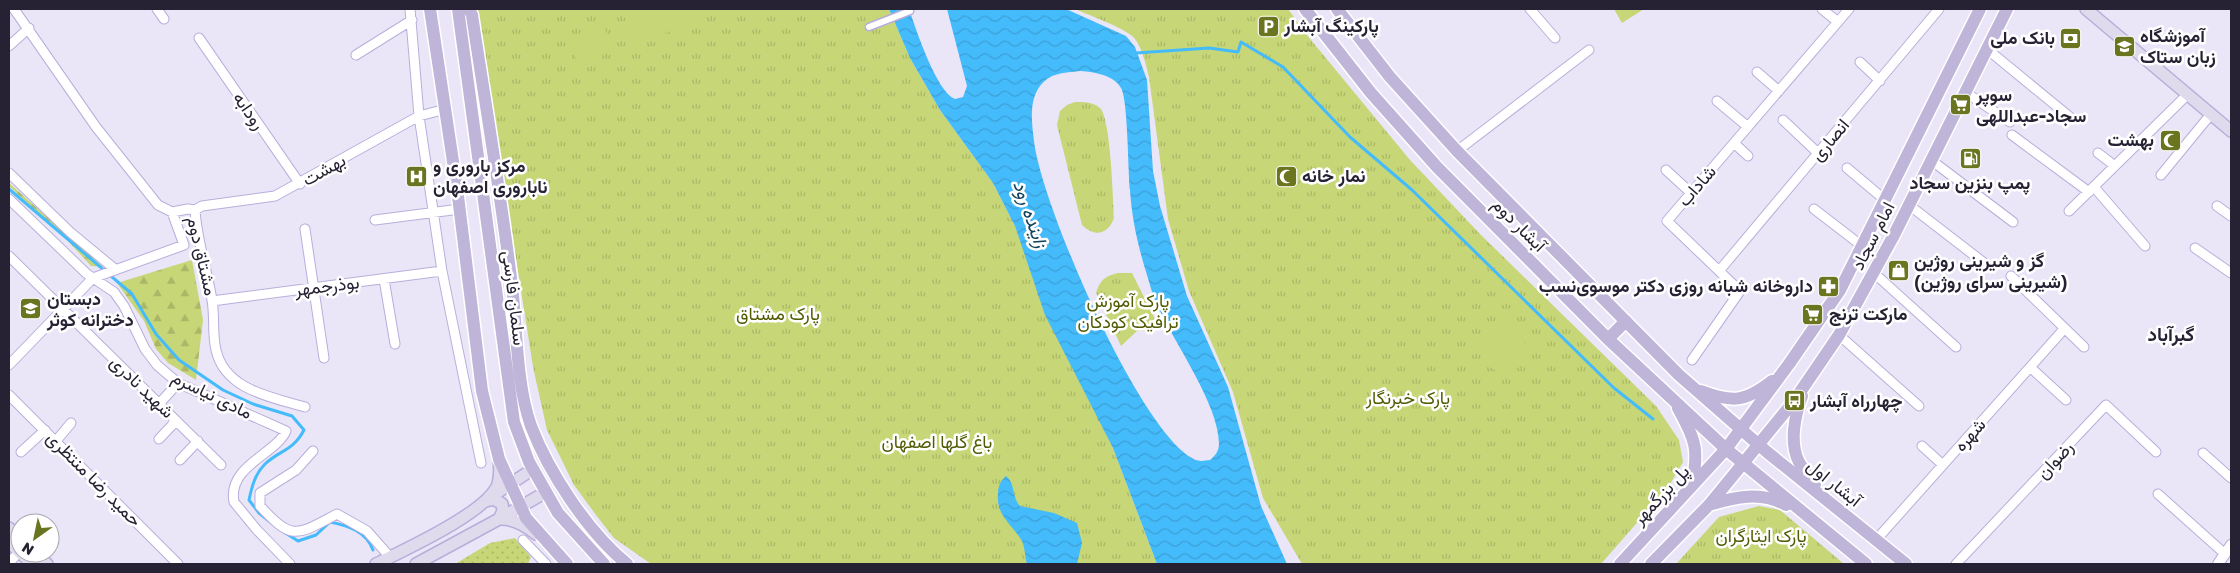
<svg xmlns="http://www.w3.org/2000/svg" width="2240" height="573" font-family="'Golos Text',Vazirmatn,sans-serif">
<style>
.grass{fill:url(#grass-dots)}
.forest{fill:url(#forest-firs)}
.park{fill:url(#park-tufts)}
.pitch{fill:#c7d677}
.water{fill:url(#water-waves);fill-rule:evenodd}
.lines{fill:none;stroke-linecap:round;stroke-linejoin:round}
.stream{stroke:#44bbfb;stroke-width:3}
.pedestrian-casing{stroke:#b9aedb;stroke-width:9}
.minor-casing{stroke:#b9aedb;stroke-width:11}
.tertiary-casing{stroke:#b9aedb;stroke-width:12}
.secondary-casing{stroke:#b9aedb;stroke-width:14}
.primary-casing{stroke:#fff;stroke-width:15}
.pedestrian{stroke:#fff;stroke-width:6}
.minor{stroke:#fff;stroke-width:9}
.tertiary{stroke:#fff;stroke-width:10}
.secondary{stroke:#dfdaec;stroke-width:11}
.primary{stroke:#beb5d9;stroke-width:12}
.labels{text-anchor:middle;stroke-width:5;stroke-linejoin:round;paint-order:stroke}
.poi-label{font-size:18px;font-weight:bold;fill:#272233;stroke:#fff;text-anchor:start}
.street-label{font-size:18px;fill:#272233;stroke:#fff}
.park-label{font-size:18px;fill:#525b04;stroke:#fff}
.water-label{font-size:19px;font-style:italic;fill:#11425c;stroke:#fff}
.neighbourhood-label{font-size:19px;font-weight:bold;fill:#272233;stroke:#fff}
</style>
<defs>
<pattern id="grass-dots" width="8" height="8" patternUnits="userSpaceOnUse" patternTransform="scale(1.25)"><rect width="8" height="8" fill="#c7d677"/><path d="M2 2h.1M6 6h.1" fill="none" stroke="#abb767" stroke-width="1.8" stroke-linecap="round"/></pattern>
<pattern id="forest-firs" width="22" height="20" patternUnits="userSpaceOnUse" patternTransform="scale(1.25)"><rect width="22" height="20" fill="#c7d677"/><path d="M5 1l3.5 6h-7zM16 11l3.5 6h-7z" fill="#abb767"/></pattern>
<pattern id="park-tufts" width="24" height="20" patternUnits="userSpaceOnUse" patternTransform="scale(1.25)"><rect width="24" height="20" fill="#c7d677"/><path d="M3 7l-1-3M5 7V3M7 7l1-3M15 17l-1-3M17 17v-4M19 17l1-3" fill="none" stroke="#abb767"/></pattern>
<pattern id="water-waves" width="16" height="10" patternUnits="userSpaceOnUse" patternTransform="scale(1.25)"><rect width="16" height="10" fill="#44bbfb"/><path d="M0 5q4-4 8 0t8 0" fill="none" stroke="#3ca0d8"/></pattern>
</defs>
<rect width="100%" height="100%" fill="#eae6f8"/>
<path class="grass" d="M515,538L531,557L528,564H455L490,543Z"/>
<path class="forest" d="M9,183L103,267L91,266L68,241L9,186Z
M192,260L203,320L196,380L168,363L156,349L144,321L117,283Z"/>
<path class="park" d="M477,9H889L910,58L940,110L993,183L1015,226L1031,269L1113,448L1157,564H651L614,538L596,515L574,485L547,430L533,367Z
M1075,9H1288L1311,40L1410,160L1480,234L1656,406L1679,440L1683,462L1669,486L1601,564H1302L1263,498L1233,392L1189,291L1168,219L1149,77C1146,65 1143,50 1135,39C1128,29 1088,15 1075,9Z
M1614,9H1644L1622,23Z
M1075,102C1084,102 1093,102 1100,108C1111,119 1113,200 1114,218C1108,235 1094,237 1082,225L1057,125L1060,111L1067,105Z
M1118,273H1132L1160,329L1137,331L1121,346L1096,293C1100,280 1105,276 1118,273Z
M1759,506L1780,510L1844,564H1676L1719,517Z"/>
<path class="pitch" d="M627,9H693L697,21L635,45L622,11Z
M603,24L612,46L577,60L568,38Z
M1482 350a22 22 0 1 1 44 0a22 22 0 1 1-44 0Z"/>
<path class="water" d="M889,9H909C916,29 936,91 955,99L963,97L967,86L947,9H1066L1126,36L1135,47L1147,80L1153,171L1160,206L1187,296L1228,387L1261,506L1287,564H1157L1113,448L1045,315L1015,226L993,183L940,110L910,58ZM1081,71C1094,72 1114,75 1121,88C1128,99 1128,172 1130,190C1132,220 1138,246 1147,275C1150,285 1153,297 1158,307C1175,344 1219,405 1219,444C1219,451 1215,456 1210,460C1203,461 1198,462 1192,458C1138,428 1041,204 1034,141C1032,124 1029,104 1038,89C1049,72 1063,73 1081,71Z
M1006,476C1015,482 1012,498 1020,506L1054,513L1077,523L1082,543L1077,564H1027C1025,557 1025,548 1022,541C1012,524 996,516 998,494C998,487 1000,481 1006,476Z"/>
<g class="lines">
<path class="stream" d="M1136,53L1209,48L1238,52L1241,42L1283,67L1350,137L1412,190L1614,388L1653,419
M9,189L132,294L156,334L179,360L223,390L253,404L292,416L304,430C293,451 280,450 265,464C255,474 252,486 249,500L259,513L269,521
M284,532L298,541L316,535L330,522C349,526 366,531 373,550"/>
<defs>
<path id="pedestrian" d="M869,27L910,11"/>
<path id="minor" d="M14,9L96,127L158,205L172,212L188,209L195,210C197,241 207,269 212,300C215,317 212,334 216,350C225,390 271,397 305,407
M157,9L164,19
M410,9L419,116L442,271L481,463
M1530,9L1555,38
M1822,9L1838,22
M199,38L300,184
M9,46L29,28
M1987,49L2071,118
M356,55L412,20
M1860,62L1880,81
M1757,72L1779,91
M1965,92L2010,122
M1717,101L1748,127
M1783,120L1819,154
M2012,135L2089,192
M1734,143L1748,156
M1457,151L1589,50
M2098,153L2115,166
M1931,160L2013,222
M1847,168L1885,200
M1666,170L1691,193
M9,173L70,232L116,270
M2161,175L2211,114
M2094,187L2145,246
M9,199L87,274L114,292L124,306L145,349L157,365L178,383L286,431C276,454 227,466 234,502L257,530L290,564
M1909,205L1988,266
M2217,206L2231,216
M1814,209L1862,246
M195,210L202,206L275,196L419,116L446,109
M2069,211L2188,94
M375,220L460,209
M305,229L324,358
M2195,248L2231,273
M9,256L221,465
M1719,271L1939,9
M1874,273L1956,347
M2011,276L2084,347
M384,279L395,344
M212,301L442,271
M1839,335L1919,406
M1692,360L1740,291L1667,221L1849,9
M9,365L93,278L184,245L172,212
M2030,367L2066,400
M9,395L178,564
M158,405L178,383
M159,439L176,421
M56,441L71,423
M1922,446L1943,465
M313,451L296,470L260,493V506C293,542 297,535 337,514L367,531L390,557
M21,452L45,430
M2203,453L2231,478
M180,460L198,441
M2158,494L2225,554
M523,540L546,564
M1876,540L2064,329
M9,563L19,552
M1956,564L2106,405L2156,452"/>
<path id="tertiary" d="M2218,564L2231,545"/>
<path id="secondary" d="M2086,9L2231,131
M492,496L533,469
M486,501L494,499L502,504L503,511L499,519
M499,519L546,492
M9,528L20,538
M9,542L32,564
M35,553L47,564
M376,564C404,550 488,512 498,484C500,476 500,468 499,461
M416,564L499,519C513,518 525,525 536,534"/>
<path id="primary" d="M430,9L457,188L482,391L499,459L526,518L567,564
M458,9L514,422L529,462L558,513L604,564
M469,9L472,15C486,108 502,201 513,295C517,337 517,386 531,426C549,473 588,532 627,564
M1305,9L1371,93L1437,167L1608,339L1726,449L1866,564
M1337,9L1390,77L1457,151L1679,375L1767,452L1906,564
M1608,339L1626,321
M1701,391C1733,403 1745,402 1772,381
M1802,396C1795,415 1789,443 1799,462C1803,470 1810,477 1815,484
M1678,408C1696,442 1699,448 1692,486
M1709,505C1735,497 1761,491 1786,505
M1620,564L1726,449L1789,364L1840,290L1980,9
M1651,564L1709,505L1794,401L1839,335L1894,235L2007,9"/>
</defs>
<use href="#pedestrian" class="pedestrian-casing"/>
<use href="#minor" class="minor-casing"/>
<use href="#tertiary" class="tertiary-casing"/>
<use href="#secondary" class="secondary-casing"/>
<use href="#primary" class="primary-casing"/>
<use href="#pedestrian" class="pedestrian"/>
<use href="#minor" class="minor"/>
<use href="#tertiary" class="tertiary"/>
<use href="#secondary" class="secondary"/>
<use href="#primary" class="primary"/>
</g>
<defs>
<symbol id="parking-square" viewBox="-11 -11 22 22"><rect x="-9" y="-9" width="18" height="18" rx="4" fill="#6b7520" stroke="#fff"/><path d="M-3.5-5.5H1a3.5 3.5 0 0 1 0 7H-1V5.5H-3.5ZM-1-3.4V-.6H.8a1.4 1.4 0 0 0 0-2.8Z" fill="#fff"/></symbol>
<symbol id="bank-square" viewBox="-11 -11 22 22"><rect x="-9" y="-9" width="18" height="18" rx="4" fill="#6b7520" stroke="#fff"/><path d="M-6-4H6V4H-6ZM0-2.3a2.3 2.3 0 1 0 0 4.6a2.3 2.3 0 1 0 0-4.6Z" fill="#fff"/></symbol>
<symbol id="school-square" viewBox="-11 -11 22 22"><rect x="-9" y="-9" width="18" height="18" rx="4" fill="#6b7520" stroke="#fff"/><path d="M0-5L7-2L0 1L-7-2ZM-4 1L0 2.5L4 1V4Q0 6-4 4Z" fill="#fff"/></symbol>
<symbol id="supermarket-square" viewBox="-11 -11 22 22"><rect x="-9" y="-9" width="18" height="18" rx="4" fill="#6b7520" stroke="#fff"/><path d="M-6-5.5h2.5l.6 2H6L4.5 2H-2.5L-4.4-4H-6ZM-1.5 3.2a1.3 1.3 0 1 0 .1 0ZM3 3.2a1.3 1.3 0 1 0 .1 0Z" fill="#fff"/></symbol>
<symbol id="mosque-square" viewBox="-11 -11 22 22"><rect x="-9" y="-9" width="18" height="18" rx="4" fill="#6b7520" stroke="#fff"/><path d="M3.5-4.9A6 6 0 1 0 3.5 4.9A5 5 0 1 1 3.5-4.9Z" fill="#fff"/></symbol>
<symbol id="fuel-square" viewBox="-11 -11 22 22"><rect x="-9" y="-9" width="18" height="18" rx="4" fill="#6b7520" stroke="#fff"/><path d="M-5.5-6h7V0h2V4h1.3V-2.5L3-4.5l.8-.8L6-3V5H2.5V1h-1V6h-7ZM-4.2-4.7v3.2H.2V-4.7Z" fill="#fff"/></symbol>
<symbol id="hospital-square" viewBox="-11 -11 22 22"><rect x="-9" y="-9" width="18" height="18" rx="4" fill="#6b7520" stroke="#fff"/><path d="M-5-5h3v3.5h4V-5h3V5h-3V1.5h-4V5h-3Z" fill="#fff"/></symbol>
<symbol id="shop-square" viewBox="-11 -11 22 22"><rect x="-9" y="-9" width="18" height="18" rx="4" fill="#6b7520" stroke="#fff"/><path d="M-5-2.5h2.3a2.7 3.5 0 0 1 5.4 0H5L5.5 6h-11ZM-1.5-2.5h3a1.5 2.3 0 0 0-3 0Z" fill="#fff"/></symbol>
<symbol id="pharmacy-square" viewBox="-11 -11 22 22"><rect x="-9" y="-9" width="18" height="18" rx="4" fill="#6b7520" stroke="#fff"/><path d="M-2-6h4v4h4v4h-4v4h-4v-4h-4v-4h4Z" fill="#fff"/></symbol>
<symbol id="bus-square" viewBox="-11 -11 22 22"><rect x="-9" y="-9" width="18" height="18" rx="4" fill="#6b7520" stroke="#fff"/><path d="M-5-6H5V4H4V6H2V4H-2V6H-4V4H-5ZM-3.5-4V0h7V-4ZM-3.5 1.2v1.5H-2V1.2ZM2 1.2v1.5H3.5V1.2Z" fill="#fff"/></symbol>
</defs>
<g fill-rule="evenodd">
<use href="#parking-square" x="1256" y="14" width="25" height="25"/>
<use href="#bank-square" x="2058" y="26" width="25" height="25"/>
<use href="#school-square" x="2112" y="34" width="25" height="25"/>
<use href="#supermarket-square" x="1948" y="92" width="25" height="25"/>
<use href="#mosque-square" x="2158" y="128" width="25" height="25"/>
<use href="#fuel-square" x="1958" y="146" width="25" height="25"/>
<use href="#hospital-square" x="404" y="164" width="25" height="25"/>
<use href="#mosque-square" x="1274" y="164" width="25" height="25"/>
<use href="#shop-square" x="1886" y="258" width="25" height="25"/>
<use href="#pharmacy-square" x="1816" y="274" width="25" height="25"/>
<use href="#school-square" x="18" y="296" width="25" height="25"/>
<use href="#supermarket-square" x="1800" y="302" width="25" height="25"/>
<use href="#bus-square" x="1782" y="388" width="25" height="25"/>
</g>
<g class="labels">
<g class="poi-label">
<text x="1284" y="32">پارکینگ آبشار</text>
<text x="2140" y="42">آموزشگاه<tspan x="2140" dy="21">زبان ستاک</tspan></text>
<text x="2055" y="44" text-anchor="end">بانک ملی</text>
<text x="1976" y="101">سوپر<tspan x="1976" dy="21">سجاد-عبداللهی</tspan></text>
<text x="2154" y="146" text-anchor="end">بهشت</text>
<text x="433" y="172">مرکز باروری و<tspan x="433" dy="21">ناباروری اصفهان</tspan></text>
<text x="1302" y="182">نمار خانه</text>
<text x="1970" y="189" text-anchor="middle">پمپ بنزین سجاد</text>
<text x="1914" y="267">گز و شیرینی روژین<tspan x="1914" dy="21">(شیرینی سرای روژین)</tspan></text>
<text x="1813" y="292" text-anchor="end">داروخانه شبانه روزی دکتر موسوی‌نسب</text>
<text x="47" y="305">دبستان<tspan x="47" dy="21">دخترانه کوثر</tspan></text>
<text x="1829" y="320">مارکت ترنج</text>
<text x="1810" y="407">چهارراه آبشار</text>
</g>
<g class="street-label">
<text transform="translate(249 111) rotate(55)" y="6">رودابه</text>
<text transform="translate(1830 140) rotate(-50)" y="6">انصاری</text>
<text transform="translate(324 170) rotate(-29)" y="6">بهشت</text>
<text transform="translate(1697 186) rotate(-49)" y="6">شاداب</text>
<text transform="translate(1519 225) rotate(45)" y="6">آبشار دوم</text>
<text transform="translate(1873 236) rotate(-63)" y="6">امام سجاد</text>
<text transform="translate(202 256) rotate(77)" y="6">مشتاق دوم</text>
<text transform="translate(327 286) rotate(-7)" y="6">بوذرجمهر</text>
<text transform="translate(514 298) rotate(83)" y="6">سلمان فارسی</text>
<text transform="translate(142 387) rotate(44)" y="6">شهید نادری</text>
<text transform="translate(212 395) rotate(26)" y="6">مادی نیاسرم</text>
<text transform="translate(1970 435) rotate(-48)" y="6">شهره</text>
<text transform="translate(2055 460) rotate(-47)" y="6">رضوان</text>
<text transform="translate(94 479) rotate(45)" y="6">حمید رضا منتظری</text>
<text transform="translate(1834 483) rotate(39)" y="6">آبشار اول</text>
<text transform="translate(1661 495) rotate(-47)" y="6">پل بزرگمهر</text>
</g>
<g class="park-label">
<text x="1128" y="307">پارک آموزش<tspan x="1128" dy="21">ترافیک کودکان</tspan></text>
<text x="778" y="320">پارک مشتاق</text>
<text x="1408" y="404">پارک خبرنگار</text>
<text x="937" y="448">باغ گلها اصفهان</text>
<text x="1761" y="542">پارک ایثارگران</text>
</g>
<g class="water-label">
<text transform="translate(1031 214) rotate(71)" y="7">زاینده رود</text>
</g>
<g class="neighbourhood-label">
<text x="2171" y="341">گبرآباد</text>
</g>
</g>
<rect width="2240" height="573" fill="none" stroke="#272233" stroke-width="20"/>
<g transform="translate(35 538) rotate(213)"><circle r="24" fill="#ffffff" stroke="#a9a7ad"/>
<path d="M0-4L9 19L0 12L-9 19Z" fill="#6b7520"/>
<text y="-8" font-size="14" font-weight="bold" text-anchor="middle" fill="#272233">N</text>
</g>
</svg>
